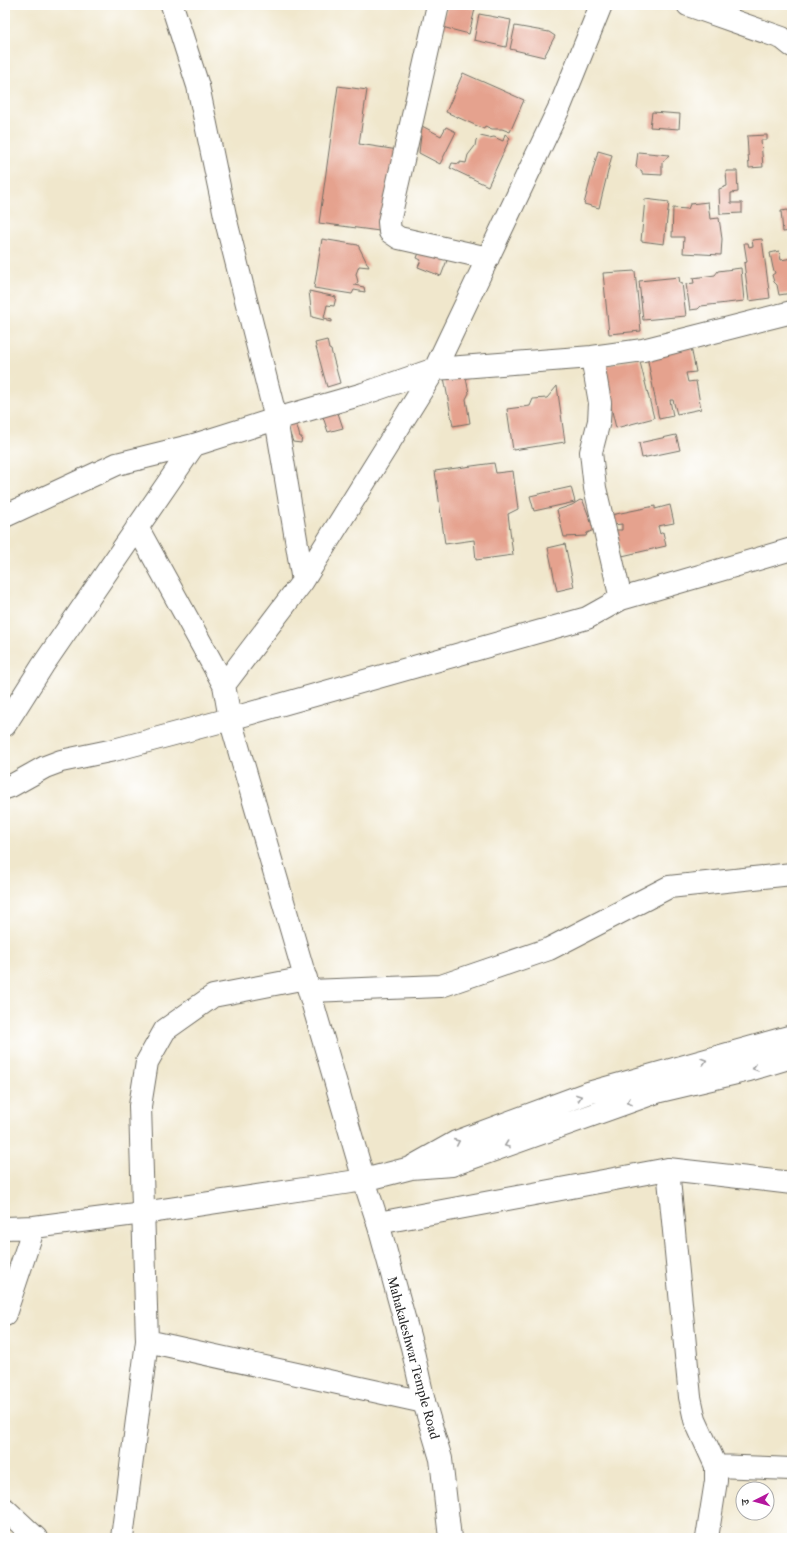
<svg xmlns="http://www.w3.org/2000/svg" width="797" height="1543" font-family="'Libre Caslon Text','Noto Serif Devanagari',serif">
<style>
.building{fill:#e5a28e}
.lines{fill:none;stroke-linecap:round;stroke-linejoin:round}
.minor-casing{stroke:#706d63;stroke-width:24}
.tertiary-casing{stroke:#706d63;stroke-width:24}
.minor{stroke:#fff;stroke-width:22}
.tertiary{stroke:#fff;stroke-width:22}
.oneway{stroke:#a0a0a0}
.labels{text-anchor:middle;stroke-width:3.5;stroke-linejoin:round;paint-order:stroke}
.street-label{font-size:12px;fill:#2b2b2b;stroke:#fff}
</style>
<rect width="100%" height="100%" fill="#fff"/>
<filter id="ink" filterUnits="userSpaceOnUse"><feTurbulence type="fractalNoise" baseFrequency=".025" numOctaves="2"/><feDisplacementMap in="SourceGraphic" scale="8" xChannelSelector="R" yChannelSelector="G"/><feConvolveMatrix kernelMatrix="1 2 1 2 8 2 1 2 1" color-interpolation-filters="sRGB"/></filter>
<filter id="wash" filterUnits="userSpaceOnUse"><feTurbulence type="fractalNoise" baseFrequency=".012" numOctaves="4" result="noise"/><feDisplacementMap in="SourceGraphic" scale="16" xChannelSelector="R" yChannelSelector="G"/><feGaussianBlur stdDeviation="0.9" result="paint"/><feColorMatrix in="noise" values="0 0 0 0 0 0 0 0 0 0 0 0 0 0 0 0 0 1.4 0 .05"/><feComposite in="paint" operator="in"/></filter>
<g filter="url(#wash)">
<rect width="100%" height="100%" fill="#f0e7cc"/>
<g id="blocks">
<path class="building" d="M447,5H460L475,9L469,34L442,27Z
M479,14L511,20L506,47L474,40Z
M515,26L549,32L555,36L544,57L510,49Z
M463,73L524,100L510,132L502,129H492L485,126L484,129L446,112Z
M338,86L367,90L359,144L398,150L387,232L319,223Z
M652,112L680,114L679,129L650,127Z
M422,126L441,136L446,127L456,132L440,164L419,153Z
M505,134L510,138L488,186L450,168L452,163L460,164V162L466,163L468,155L475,146L476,140L480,136L489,138L494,137L503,141Z
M767,135V140H761L763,167L749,168L747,136Z
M598,151L612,155L599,208L584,204Z
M638,152L669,155L662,163V175L642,174V171L636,167Z
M726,171H737L738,192L731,193V203H742V213L720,214L719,189L727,186Z
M645,199L669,202L664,244L641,241Z
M708,202L710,219L719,218L722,239L721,255L683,253L684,237H672L673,208L688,209L690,204Z
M788,210V213H792V231L783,232L781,211Z
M322,239L358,245L369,267L359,266L356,274L358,282L354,285L364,287L365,292L354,290L352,294L314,288Z
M762,239L770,298L749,301L744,263L747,262L744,243H748L749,247L753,246L752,240Z
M422,245L449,255L441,276L418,267L421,260L417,258Z
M779,251L781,260L792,258V293L779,295L777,285L774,282L772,275L775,273L773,268L770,253Z
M741,268L744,301L701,306L698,309L690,310L686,284L694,283L693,278L715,275L718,271Z
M635,271L641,331L609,334L603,273Z
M679,277L680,284L682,283L686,316L643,320L639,281Z
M309,291L336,297L334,306L327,305L324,318L332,320V322L312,317Z
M327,340L329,349L331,350L340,383L327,387L315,343Z
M691,347L696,372L686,373L688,382L696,381L701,409L677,414L673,400H670L673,416L659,419L647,356Z
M639,358L654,418L616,428L606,386L608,385L604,366Z
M464,368L469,393L466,399L470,423L453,426L443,372Z
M557,386L565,442L513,450L507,409L530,406L533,399L547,398Z
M335,404L343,428L328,432L320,408Z
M294,415L300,437H302L301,443L293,442L285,420Z
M676,435L680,450L642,458L639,443Z
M494,463L496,473L513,471L518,509L508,514L513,555L476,560L474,540L445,544L435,471Z
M571,487L575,502L534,511L530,496Z
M580,500L583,501L594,530L587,533L586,536L564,537L557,510L572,505Z
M670,505L674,523L658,526L660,534L663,532L666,546L622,556L616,530H622V524L613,525L611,515L655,506V509Z
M565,544L574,587L557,591L548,548Z"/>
</g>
</g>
<g filter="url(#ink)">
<use href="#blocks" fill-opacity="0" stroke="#706d63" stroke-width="1"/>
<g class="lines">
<defs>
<path id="minor" d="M172,5L198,86L227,225L276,419L303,581
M438,5L389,222L390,232L399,238L488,258
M688,5L782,38L792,46
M592,357L600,403L599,421L591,452L595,488L621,599
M5,516L117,464L194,445L276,419L363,394L435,369L592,357L643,350L792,312
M137,527L224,685
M5,725L43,665L194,445
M5,788L11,786L45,767L61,761L114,750L230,719L587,618L621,599L792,549
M310,991L441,986L549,949L669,887L792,874
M668,1169L690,1397L695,1420L716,1466V1481L707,1538
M364,1180L230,719L224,685L303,581L435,369L561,104L601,5
M378,1223L668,1169L792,1183
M147,1341L424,1402
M716,1466L792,1469
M5,1509L36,1538
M122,1538L147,1341L140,1106L147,1062L165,1030L213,996L306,978"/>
<path id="tertiary" d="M415,1165L456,1142L588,1093L792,1036
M364,1180L378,1223L412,1347L424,1402L441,1459L450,1538
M5,1228L34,1227L143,1213L364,1180L411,1168L452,1165L660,1091L749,1070L792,1057
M5,1314L34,1227"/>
</defs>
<use href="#minor" class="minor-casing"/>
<use href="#tertiary" class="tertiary-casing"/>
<use href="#minor" class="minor"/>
<use href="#tertiary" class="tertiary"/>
</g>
<defs><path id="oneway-chevron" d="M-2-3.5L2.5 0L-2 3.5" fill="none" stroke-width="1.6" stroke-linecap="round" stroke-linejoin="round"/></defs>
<g class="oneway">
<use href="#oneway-chevron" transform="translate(704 1061) rotate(-16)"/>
<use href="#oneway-chevron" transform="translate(755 1068) rotate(164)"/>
<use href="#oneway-chevron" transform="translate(579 1097) rotate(-20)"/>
<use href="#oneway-chevron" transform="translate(629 1102) rotate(161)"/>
<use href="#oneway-chevron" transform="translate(457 1142) rotate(-24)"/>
<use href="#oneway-chevron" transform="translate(507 1145) rotate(160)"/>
</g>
</g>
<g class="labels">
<g class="street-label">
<text transform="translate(413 1358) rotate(75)" y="4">Mahakaleshwar Temple Road</text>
</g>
</g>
<rect width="797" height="1543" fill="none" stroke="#fff" stroke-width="20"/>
<g transform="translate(755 1501) rotate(264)"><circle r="19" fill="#ffffff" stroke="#aaaaaa"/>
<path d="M0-3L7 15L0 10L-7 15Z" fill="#b5179e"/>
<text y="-6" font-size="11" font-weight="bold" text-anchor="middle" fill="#2b2b2b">उ</text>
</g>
</svg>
